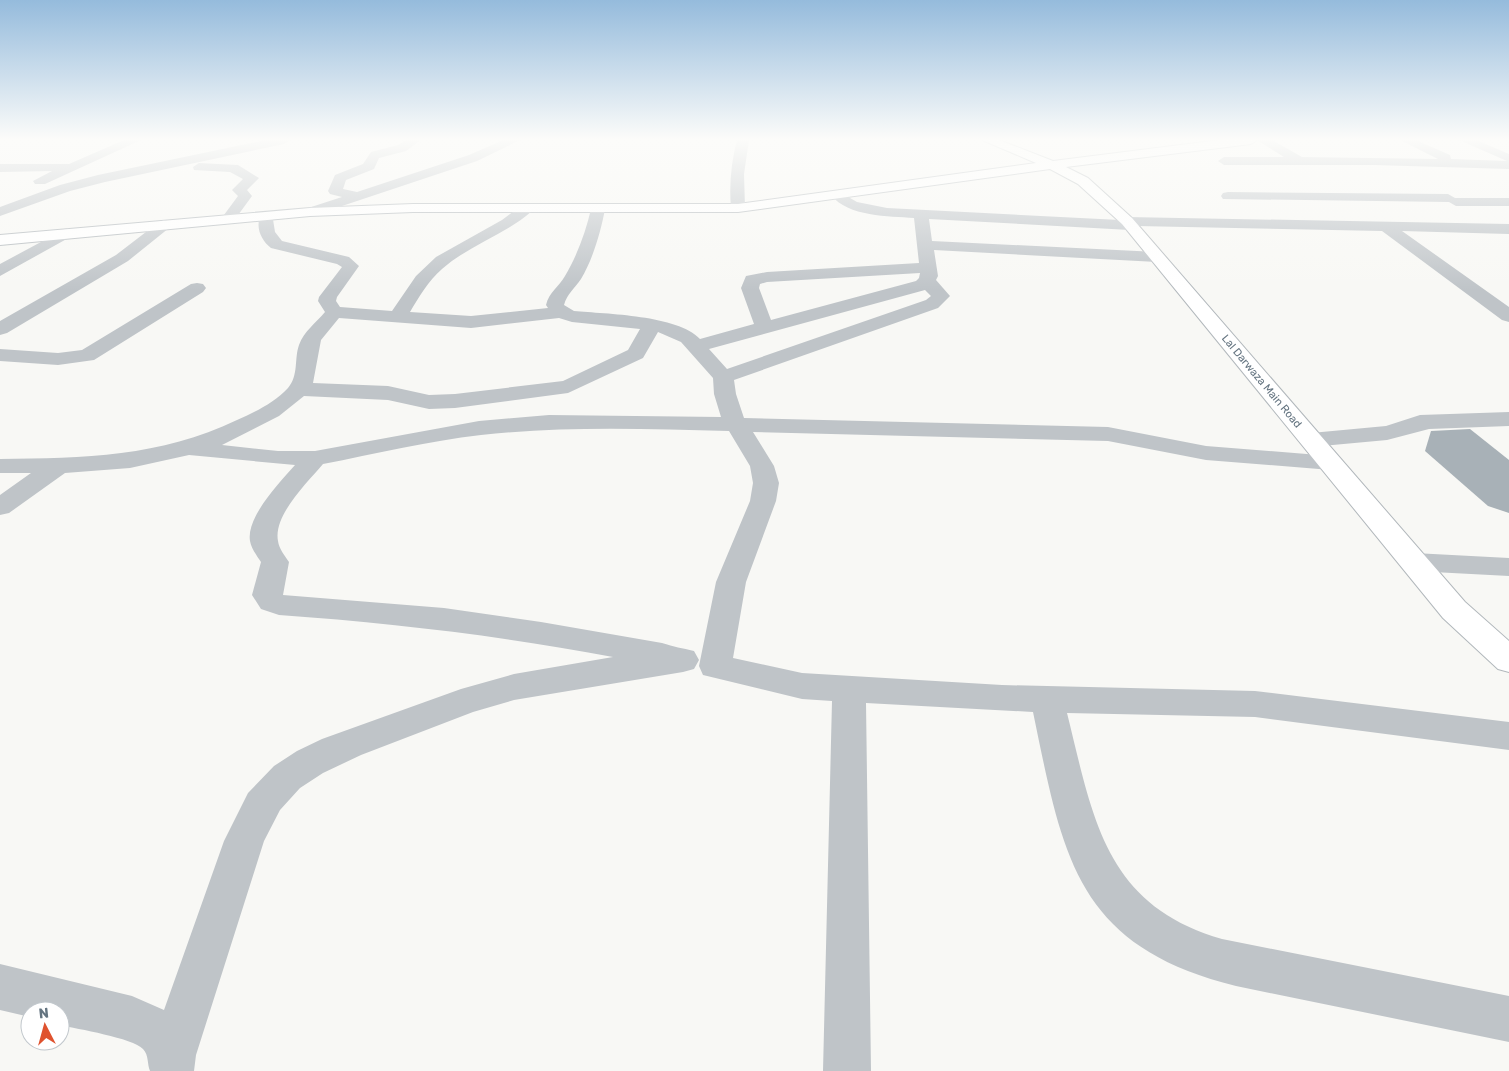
<svg xmlns="http://www.w3.org/2000/svg" width="1509" height="1071" font-family="Rubik,sans-serif">
<style>
.building{fill:#a8b1b7}
.lines{fill:none;stroke-linecap:round;stroke-linejoin:round}
.secondary-casing{stroke:#b2b8bc;stroke-width:2}
.street{fill:#bfc4c8;fill-rule:evenodd}
.secondary{fill:#fff;fill-rule:evenodd}
.labels{text-anchor:middle;stroke-width:5;stroke-linejoin:round;paint-order:stroke}
.far-street-label{font-size:11px;fill:#647480;stroke:#fff}
</style>
<rect width="100%" height="100%" fill="#f8f8f5"/>
<path class="building" d="M1470,429L1509,460V513L1488,506L1425,451L1431,431Z"/>
<g class="lines">
<defs>
<path id="secondary" d="M982,140H999L1053,161L1220,140H1257L1251,144L1066,167L1088,178L1132,218L1465,602L1509,641V672L1498,669L1443,618L1122,224L1078,184L1050,169L738,212H413L310,216L0,245V235L310,208L413,204H738L1036,163Z"/>
</defs>
<use href="#secondary" class="secondary-casing"/>
<path class="street" d="M124,140H141L45,184H35L33,181L52,171L0,172V164H69Z
M266,140H290L284,144L105,182L70,191L0,216V207L60,185L98,175Z
M406,140H421L406,151L379,158L374,169L346,180L343,189L357,192L469,155L503,140H520L477,161L315,215H305L303,212L305,209L342,197L330,194L328,191L335,175L363,164L371,152L398,145Z
M737,140H749L744,174L745,208L738,212L731,208C729,185 731,163 737,140Z
M1257,140H1272L1302,157L1438,159L1400,140H1416L1450,155L1451,159L1507,161L1459,140H1476L1509,154V169L1374,165H1224L1218,161L1224,157H1284Z
M199,163L238,165L259,178L247,190L252,196L233,222H223L221,219L238,196L232,190L243,179L230,172L194,170L193,167Z
M838,191L857,202L887,208L1120,220L1127,217L1509,224V234L1402,231L1509,307V322L1502,320L1382,231L1137,226L1130,230L929,219L932,241L1157,252L1165,257L1157,262L934,250L938,276L936,280L950,296L938,308L734,380L736,394L744,418L1108,427L1206,446L1331,456L1340,458L1343,463L1340,468L1331,470L1206,460L1108,441L753,432L774,466L779,483L776,501L746,582L733,658L802,673L1002,685L1255,691L1509,722V750L1255,717L1067,713C1093,817 1104,905 1222,939L1509,996V1042L1236,986C1075,946 1063,856 1033,712L866,703L871,1071H823L832,701L802,699L703,675L699,666L716,582L750,501L753,483L750,466L729,431C646,429 563,426 481,435C428,441 375,454 323,464C308,482 273,515 278,541C279,549 285,556 289,562L283,595L444,608L541,622L662,643C674,647 682,648 694,651L699,660L694,669L683,672L514,700L473,712L361,755L323,773L300,788L280,810L264,841L196,1055L194,1071H150C147,1064 149,1055 143,1049C133,1038 77,1029 60,1025V1011H30V1017L0,1010V964L132,996L164,1010L224,841L248,793L274,766L297,751L322,739L461,689L514,674L613,657C502,636 392,623 279,615L261,609L252,595L261,562C257,556 251,548 250,541C246,517 280,482 295,465L189,455L130,468L65,473L9,513L0,515V495L31,473H0V459C84,458 160,457 237,420C255,412 274,403 288,388C299,375 294,359 299,345C304,331 316,323 325,312L318,301L319,297L342,267L337,264L271,248C261,240 254,226 262,213H272L275,232L282,241L349,257L359,266L337,297L336,301L340,307L392,311L416,276L436,257L502,220L522,205H532L534,208L532,211C505,235 469,245 442,269C428,281 419,297 410,312L471,316L548,308L546,305C549,292 559,287 565,276C577,256 586,231 591,209L598,205L603,206L605,209C601,231 593,259 581,279C575,288 567,294 564,305L574,311C606,314 678,315 700,339L754,324L741,288L746,276L767,272L919,263L914,218C889,216 848,217 831,195ZM920,273L919,278L916,281L771,320L759,288L760,284L767,282ZM925,290L931,296L926,300L727,369L709,349ZM339,318L471,328L559,318L572,322L640,329L628,350L563,381L455,394L429,395L388,386L313,383L321,340ZM658,332L681,342L713,378L714,394L721,417L549,415L479,421L315,451H278L222,445L279,416L304,396L388,400L429,409L455,408L568,393L643,358Z
M1228,192L1448,194L1455,198H1509V206H1456L1449,202L1223,199L1221,196L1223,193Z
M164,220L172,225L169,228L128,261L7,333L0,335V321L116,255L159,222Z
M67,228L72,230L75,233L72,236L0,276V264Z
M197,283L203,284L206,288L203,292L94,360L58,365L0,361V349L58,353L82,350L191,284Z
M1509,412V426L1429,429L1387,440L1311,447L1303,445L1299,440L1303,435L1311,433L1386,426L1420,415Z
M1414,553L1509,558V576L1414,571L1404,569L1400,562L1404,555Z"/>
<use href="#secondary" class="secondary"/>
</g>
<linearGradient id="sky" x2="0" y2="1"><stop stop-color="#95bbdc"/><stop offset="0.48" stop-color="#fcfcfa"/><stop offset="1" stop-color="#fcfcfa" stop-opacity="0"/></linearGradient>
<rect width="1509" height="290" fill="url(#sky)"/>
<g class="labels">
<g class="far-street-label">
<text transform="translate(1262 381) rotate(50)" y="4">Lal Darwaza Main Road</text>
</g>
</g>
<g transform="translate(45 1026) rotate(354)"><circle r="24" fill="#ffffff" stroke="#c1c7cc"/>
<path d="M0-4L9 19L0 12L-9 19Z" fill="#df522e"/>
<text y="-8" font-size="14" font-weight="bold" text-anchor="middle" fill="#647480">N</text>
</g>
</svg>
